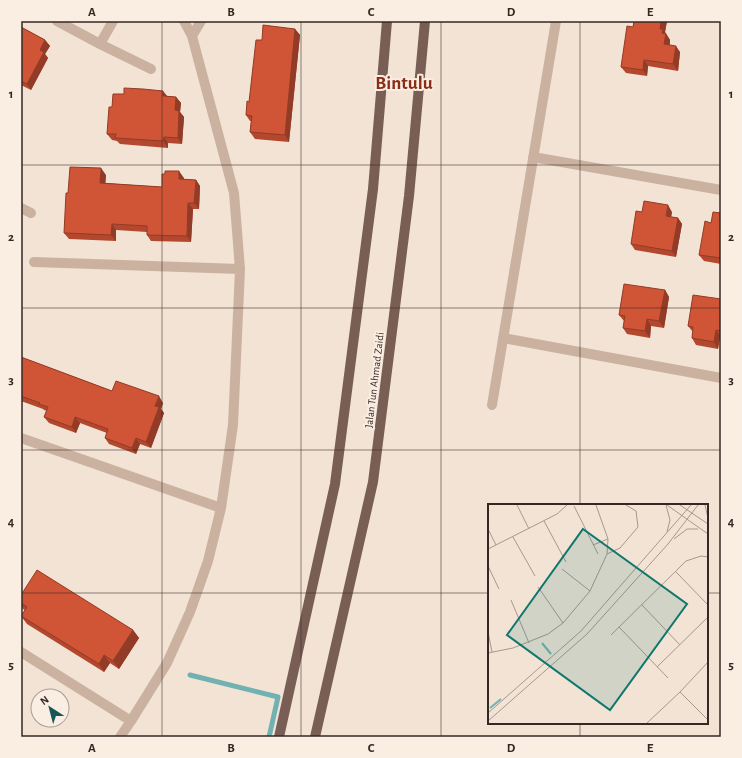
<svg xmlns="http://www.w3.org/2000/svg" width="742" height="758" font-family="'Alegreya Sans',sans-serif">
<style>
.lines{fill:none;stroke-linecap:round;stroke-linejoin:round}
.stream{stroke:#72b1b1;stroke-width:5}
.minor{stroke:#cbb2a0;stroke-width:10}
.major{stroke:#785e54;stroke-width:10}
.wall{fill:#b3482e}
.shaded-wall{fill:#923b26}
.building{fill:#d05436;stroke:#923b26}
.grid{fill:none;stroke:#342824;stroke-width:1;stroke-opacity:0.55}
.labels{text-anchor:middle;stroke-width:4;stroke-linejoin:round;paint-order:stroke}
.street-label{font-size:11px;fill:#342824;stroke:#faede1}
.town-label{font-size:19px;font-weight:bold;fill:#892d17;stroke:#faede1}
.inset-river{fill:none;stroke:#72b1b1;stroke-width:2}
.inset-road{fill:none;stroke:#a6988e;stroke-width:1}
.view{fill:#0f766e;fill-opacity:0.15;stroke:#0f766e;stroke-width:2}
.inset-edge{fill:none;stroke:#342824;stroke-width:2}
.neatline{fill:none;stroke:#342824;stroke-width:1.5}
.grid-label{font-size:13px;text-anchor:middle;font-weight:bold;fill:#342824}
</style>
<rect width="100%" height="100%" fill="#f2e3d5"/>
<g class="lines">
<path class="stream" d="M190,675L278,697L269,737"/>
<path class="minor" d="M57,21L100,44L151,69
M192,36L201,21
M100,44L113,21
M533,157L721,190
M21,208L31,213
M34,262L240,269
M503,338L721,378
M492,405L556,21
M21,438L221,508
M21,652L131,721
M120,737L131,721L167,663L190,612L208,561L221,508L233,425L240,269L234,193L192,36L184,21"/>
<path class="major" d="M279,737L335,484L373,189L387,21
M315,737L373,482L409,196L425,21"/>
</g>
<path class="wall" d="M634,21H667L665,32L670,40V45L680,52L678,71L648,66L647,76L626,73L621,67L633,27Z
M21,27L45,40L50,46L45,54L48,58L31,90L21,85Z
M295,29L300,35L289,142L255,139L250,132L251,121H250L246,115L262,40Z
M167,96L176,97L181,103L180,112L184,117L182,144L168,143V148L120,144L117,141L112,140L107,134L112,107Z
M106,175L105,183L162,187L184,178V179L196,180L200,186L199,209H193L191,242L151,241L147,235V232L116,230V241L69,239L64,233L68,193Z
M672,212L671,217L678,218L682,224L676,257L635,250L631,244Z
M721,213V264L704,261L699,255L711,223Z
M665,290L669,297L664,328L651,326L650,338L627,334L623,328L624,321L619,315Z
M721,299V337L720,336L718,349L696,345L692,338L693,332L688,326Z
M21,357L112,391L163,403L161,409L164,413L151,448L140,444L136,454L109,444L105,438L107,433L80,423L76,433L49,423L44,417L47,411L44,410L43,409L21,401Z
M21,595L133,630L139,638L119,669L110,663L104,672L27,624L21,616L25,610L23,609L21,606Z"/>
<path class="shaded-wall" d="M661,21H667L665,32L670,40L669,50L664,44L662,33L660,29Z
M295,29L300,35L289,142L285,135Z
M45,40L50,46L45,54L48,58L31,90L27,84L40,50Z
M676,46L680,52L678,71L673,64Z
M644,60L648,66L647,76L643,70Z
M163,91L168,97L163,96Z
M176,97L181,103L180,112L184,117L182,144L178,138L175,110Z
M164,137L168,143V148L163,141Z
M101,168L106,175L105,190L100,183Z
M179,171L184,178L183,185L179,179Z
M196,180L200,186L199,209L194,203Z
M188,203L193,209L191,242L187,236Z
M668,205L672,212L670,222L666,216Z
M678,218L682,224L676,257L672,251Z
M112,224L116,230V241L111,235Z
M665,290L669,297L664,328L659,321Z
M647,319L651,326L650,338L645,331Z
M716,330L720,336L718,349L714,342Z
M159,396L163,403L161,409L164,413L151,448L146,442L155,406Z
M75,417L80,423L76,433L72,427Z
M136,438L140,444L136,454L132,448Z
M133,630L139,638L119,669L113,661Z
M104,655L110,663L104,672L99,664Z"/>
<path class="building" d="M634,21H661L660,29H663L662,33L666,34L664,44L676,46L673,64L644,60L643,70L621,67L627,26L633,27Z
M263,25L295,29L285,135L250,132L252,116L246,115L247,101L249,102L256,40H262Z
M21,27L45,40L40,50L44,52L27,84L21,81Z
M124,88L143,89L163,91V96L176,97L175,110L179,111L178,138L164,137L163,141L115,138L116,134H107L109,107H112L113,94H124Z
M70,167L101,168L100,183L162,187V174H165V171H179V179L196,180L194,203H188L187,236L147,235V226L112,224L111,235L64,233L66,193H68Z
M644,201L668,205L666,216L678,218L672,251L631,244L636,211L642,212Z
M713,212L721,213V258L699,255L705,221L711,223Z
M624,284L665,290L659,321L647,319L645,331L623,328L625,316L619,315Z
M693,295L721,299V331L716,330L714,342L692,338L693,327L688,326Z
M21,357L112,391L116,381L159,396L155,406L159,407L146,442L136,438L132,448L105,438L108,429L75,417L72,427L44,417L48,407L39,404L40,403L21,396Z
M37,570L133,630L113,661L104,655L99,664L21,616L27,607L21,603V595Z"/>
<path class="grid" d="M162,21V737M301,21V737M441,21V737M580,21V505M21,165H721M21,308H721M21,450H721M21,593H489M707,593H721M580,723V737"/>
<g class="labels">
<g class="street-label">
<text transform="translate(374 380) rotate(-83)" y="4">Jalan Tun Ahmad Zaidi</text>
</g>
<g class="town-label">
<text x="404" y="89">Bintulu</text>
</g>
</g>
<g transform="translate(488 504)">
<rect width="220" height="220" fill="#f2e3d5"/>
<path class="inset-river" d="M54,139L63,150M2,204L13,195"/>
<path class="inset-road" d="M29,1L41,25M178,1L182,16L179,28M179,1L220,30M192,1L220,20M217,1L220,14M86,2L110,50M56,17L78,58M0,25L8,41M25,33L47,72M186,35L199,25H210M105,41L120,35M0,45L69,10L79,1M119,50L132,44L150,23L148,7L138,1M0,62L11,85M74,65L102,87M188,68L220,101M50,83L75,119M23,96L41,139M154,101L192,141M131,123L180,174M0,128L4,148M123,131L198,57L213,52L220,53M0,149L25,144L60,130L75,119L102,87L119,50L120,35L108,1M220,158L192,188L220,216M169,163L220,113M0,209L93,127L203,1M0,217L99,130L180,40L210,1M159,219L192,188"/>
<path class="view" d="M95,25L199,100L122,206L19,131Z"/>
<rect width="220" height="220" class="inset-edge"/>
</g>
<rect width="742" height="758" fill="none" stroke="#faede1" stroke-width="44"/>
<g transform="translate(50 708) rotate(324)"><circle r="19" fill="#faede1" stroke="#ab9e95"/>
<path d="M0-3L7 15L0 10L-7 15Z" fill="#175758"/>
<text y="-6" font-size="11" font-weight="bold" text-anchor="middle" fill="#342824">N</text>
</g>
<rect x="22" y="22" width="698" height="714" class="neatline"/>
<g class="grid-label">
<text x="92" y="16">A</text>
<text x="231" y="16">B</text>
<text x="371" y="16">C</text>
<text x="511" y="16">D</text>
<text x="650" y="16">E</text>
<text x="11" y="98">1</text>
<text x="731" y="98">1</text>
<text x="11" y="241">2</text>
<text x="731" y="241">2</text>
<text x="11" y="384">3</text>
<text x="731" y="384">3</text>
<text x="11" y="526">4</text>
<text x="731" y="526">4</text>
<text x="11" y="669">5</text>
<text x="731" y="669">5</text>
<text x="92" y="752">A</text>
<text x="231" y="752">B</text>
<text x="371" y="752">C</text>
<text x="511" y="752">D</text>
<text x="650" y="752">E</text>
</g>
</svg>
